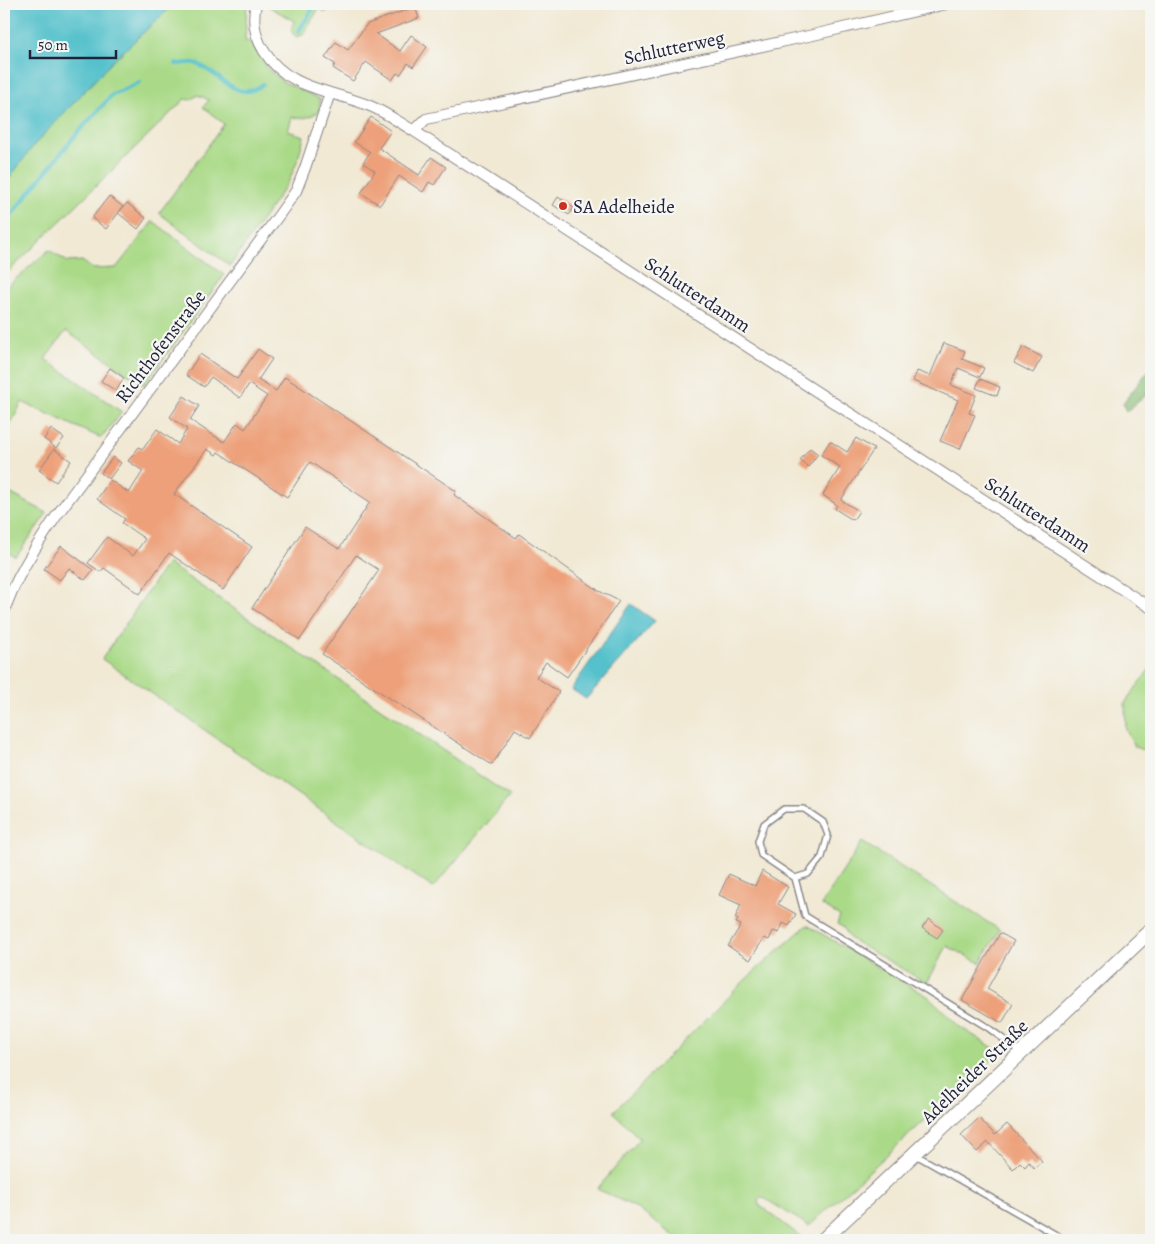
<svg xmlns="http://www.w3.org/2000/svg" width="1155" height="1244" font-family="Alegreya,serif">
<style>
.green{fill:#aada88;stroke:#667e62}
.forest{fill:#87ba74;stroke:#546e58}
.water{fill:#54c1cc;stroke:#3b7284}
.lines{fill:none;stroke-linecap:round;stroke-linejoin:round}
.stream{stroke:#54c1cc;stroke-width:4}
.building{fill:#eda079}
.lane-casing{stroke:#8a8688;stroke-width:8}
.street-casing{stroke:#8a8688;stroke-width:12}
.secondary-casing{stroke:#8a8688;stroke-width:16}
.lane{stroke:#fff;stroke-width:5}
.street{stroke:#fff;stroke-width:10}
.secondary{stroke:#fff;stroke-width:14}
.poi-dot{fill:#c8321e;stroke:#f6f6f2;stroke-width:2}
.labels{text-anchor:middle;stroke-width:4.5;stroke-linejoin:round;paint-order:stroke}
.street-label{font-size:19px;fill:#22223b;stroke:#f6f6f2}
.poi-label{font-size:19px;fill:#22223b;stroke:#f6f6f2;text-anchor:start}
</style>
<rect width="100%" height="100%" fill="#f6f6f2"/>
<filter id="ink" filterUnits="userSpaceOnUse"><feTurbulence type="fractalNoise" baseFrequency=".02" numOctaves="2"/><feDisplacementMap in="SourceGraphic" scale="10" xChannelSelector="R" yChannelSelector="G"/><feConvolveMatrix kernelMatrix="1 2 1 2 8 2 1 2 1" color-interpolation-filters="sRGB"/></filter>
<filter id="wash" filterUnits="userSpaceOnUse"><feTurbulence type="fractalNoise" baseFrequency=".0096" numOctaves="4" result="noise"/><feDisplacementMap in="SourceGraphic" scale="20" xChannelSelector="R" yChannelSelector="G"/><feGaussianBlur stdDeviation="1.12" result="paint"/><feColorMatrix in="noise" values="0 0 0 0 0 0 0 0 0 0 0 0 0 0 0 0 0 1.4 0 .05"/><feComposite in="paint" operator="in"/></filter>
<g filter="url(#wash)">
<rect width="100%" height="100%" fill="#f1e9d4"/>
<path class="green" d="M4,4H247L245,41L251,42L268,69L282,81L320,99L319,111C310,118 303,119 292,117L288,131L304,136L298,159L289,181L230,266L159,213L224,124L203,107L209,100L198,95L190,100L185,99L4,276Z
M269,4H335L326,12L319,8L303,35L297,37L293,34L291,29L294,21L268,6Z
M153,221L224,275L144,385L66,331L45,359L122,412L101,438L22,402L4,437V289L49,250L68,262L82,261L93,269L116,268Z
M4,490L47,513L16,557L4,551Z
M167,563L510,796L433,888L102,659Z
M1151,667V753L1135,747L1126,730L1125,703Z
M862,842L1000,930L980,963L947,946L927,983L850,939L844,928L837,924L840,916L821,905Z
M807,925L929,997L960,1027L1000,1052L809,1226L764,1198L758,1199L759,1205L800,1236L795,1240H679L635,1207L597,1189L640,1139L613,1112L745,980Z"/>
<path class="forest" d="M1151,367V391L1126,412L1123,403Z"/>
<path class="water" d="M4,4H174L112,62L34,145L4,185Z
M631,604L655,621L586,699L571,689Z"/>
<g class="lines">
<path class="stream" d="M298,32L316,4
M176,64C181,64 190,62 195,63C219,71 237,106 263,84
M4,224L74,137L112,95L140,82"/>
</g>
<g id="blocks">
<path class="building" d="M415,7L419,18L376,34L400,51L411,35L427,47L413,67L408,63L400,75L397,73L392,80L366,62L353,81L333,68L335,64L325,58L336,42L348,50L367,24Z
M371,117L391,131L379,148L419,175L431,157L446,167L434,185L429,182L423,192L399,176L380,205L361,193L375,171L363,163L370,152L354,142Z
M109,196L123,207L106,229L92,218Z
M558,197L574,208L569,215L553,205Z
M127,203L146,218L138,229L118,213Z
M944,343L965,351L962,359L984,368L980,377L958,368L951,385L976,395L969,413L975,415L960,449L940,441L958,400L913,381L917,371L930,376Z
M1023,347L1042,357L1033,373L1014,363Z
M258,349L272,359L258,380L276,391L285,377L456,491L454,495L516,538L519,534L599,591L619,601L567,677L546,662L536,677L559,692L530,738L515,729L492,765L322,654L379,570L356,555L300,640L252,608L305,527L339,549L370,502L310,462L287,497L218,452L216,455L207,449L174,494L252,547L223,590L169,553L140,594L104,568L100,572L88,563L107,537L133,556L145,539L122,523L125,519L97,499L110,480L129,493L143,471L128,461L139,447L143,449L157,429L178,444L187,429L170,417L184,396L199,406L190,420L224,442L237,423L245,429L267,396L249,384L240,398L211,377L204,387L186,375L200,354L237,379Z
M110,368L124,378L116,391L101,381Z
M980,379L1000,387L997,396L976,388Z
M51,429L64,438L56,448L44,439Z
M856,438L874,449L841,500L859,511L853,520L835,509L837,505L823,495L840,467L821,455L830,441L847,452Z
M810,448L818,454L808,467L800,460Z
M54,449L71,461L56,482L39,470Z
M113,457L121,463L109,479L101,473Z
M61,546L93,570L85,580L69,568L60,580L44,569Z
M762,871L788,887L778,904L796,914L789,926L783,923L779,933L773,931L769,940L764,938L750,960L728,946L741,925L736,923L738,920L735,918L741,905L719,895L729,874L755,886Z
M929,919L943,930L937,938L922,928Z
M1000,933L1014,941L987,989L1013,1004L1002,1023L962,1000Z
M979,1118L995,1135L1007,1124L1042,1161L1034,1168L1029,1162L1025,1167L1020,1162L1013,1169L988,1142L977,1152L961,1135Z"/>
</g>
</g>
<g filter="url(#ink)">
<use href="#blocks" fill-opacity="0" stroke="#8a8688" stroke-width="1"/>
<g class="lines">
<defs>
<path id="lane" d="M795,878L808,874L822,857L828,835L823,822L804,809H784L764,824L758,841L761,855L795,878L805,916L987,1027L1021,1052
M916,1155L1065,1240"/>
<path id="street" d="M256,4C252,21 255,37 264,51C288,90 332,90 370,106C385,112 400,123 414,131L1151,608
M414,131L426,119L813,35L946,4
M4,612C16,575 36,547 57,515L279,215L296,191L305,168L330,93"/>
<path id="secondary" d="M823,1240L1151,930"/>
</defs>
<use href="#lane" class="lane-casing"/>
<use href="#street" class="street-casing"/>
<use href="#secondary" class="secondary-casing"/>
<use href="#lane" class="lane"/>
<use href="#street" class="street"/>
<use href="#secondary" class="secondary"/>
</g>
</g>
<circle class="poi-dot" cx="563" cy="206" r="5"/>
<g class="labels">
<g class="street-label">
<text transform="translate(674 47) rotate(-12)" y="7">Schlutterweg</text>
<text transform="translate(698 294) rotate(33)" y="7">Schlutterdamm</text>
<text transform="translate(160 346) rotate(-53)" y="7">Richthofenstraße</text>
<text transform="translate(1038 514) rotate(33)" y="7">Schlutterdamm</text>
<text transform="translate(974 1071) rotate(-44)" y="7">Adelheider Straße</text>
</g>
<g class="poi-label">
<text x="573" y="213">SA Adelheide</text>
</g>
</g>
<rect width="1155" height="1244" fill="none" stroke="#f6f6f2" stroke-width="20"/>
<path d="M30 50v8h86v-8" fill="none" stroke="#22223b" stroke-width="2.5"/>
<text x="38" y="50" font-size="15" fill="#22223b" stroke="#f6f6f2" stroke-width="4" paint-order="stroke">50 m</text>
</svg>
